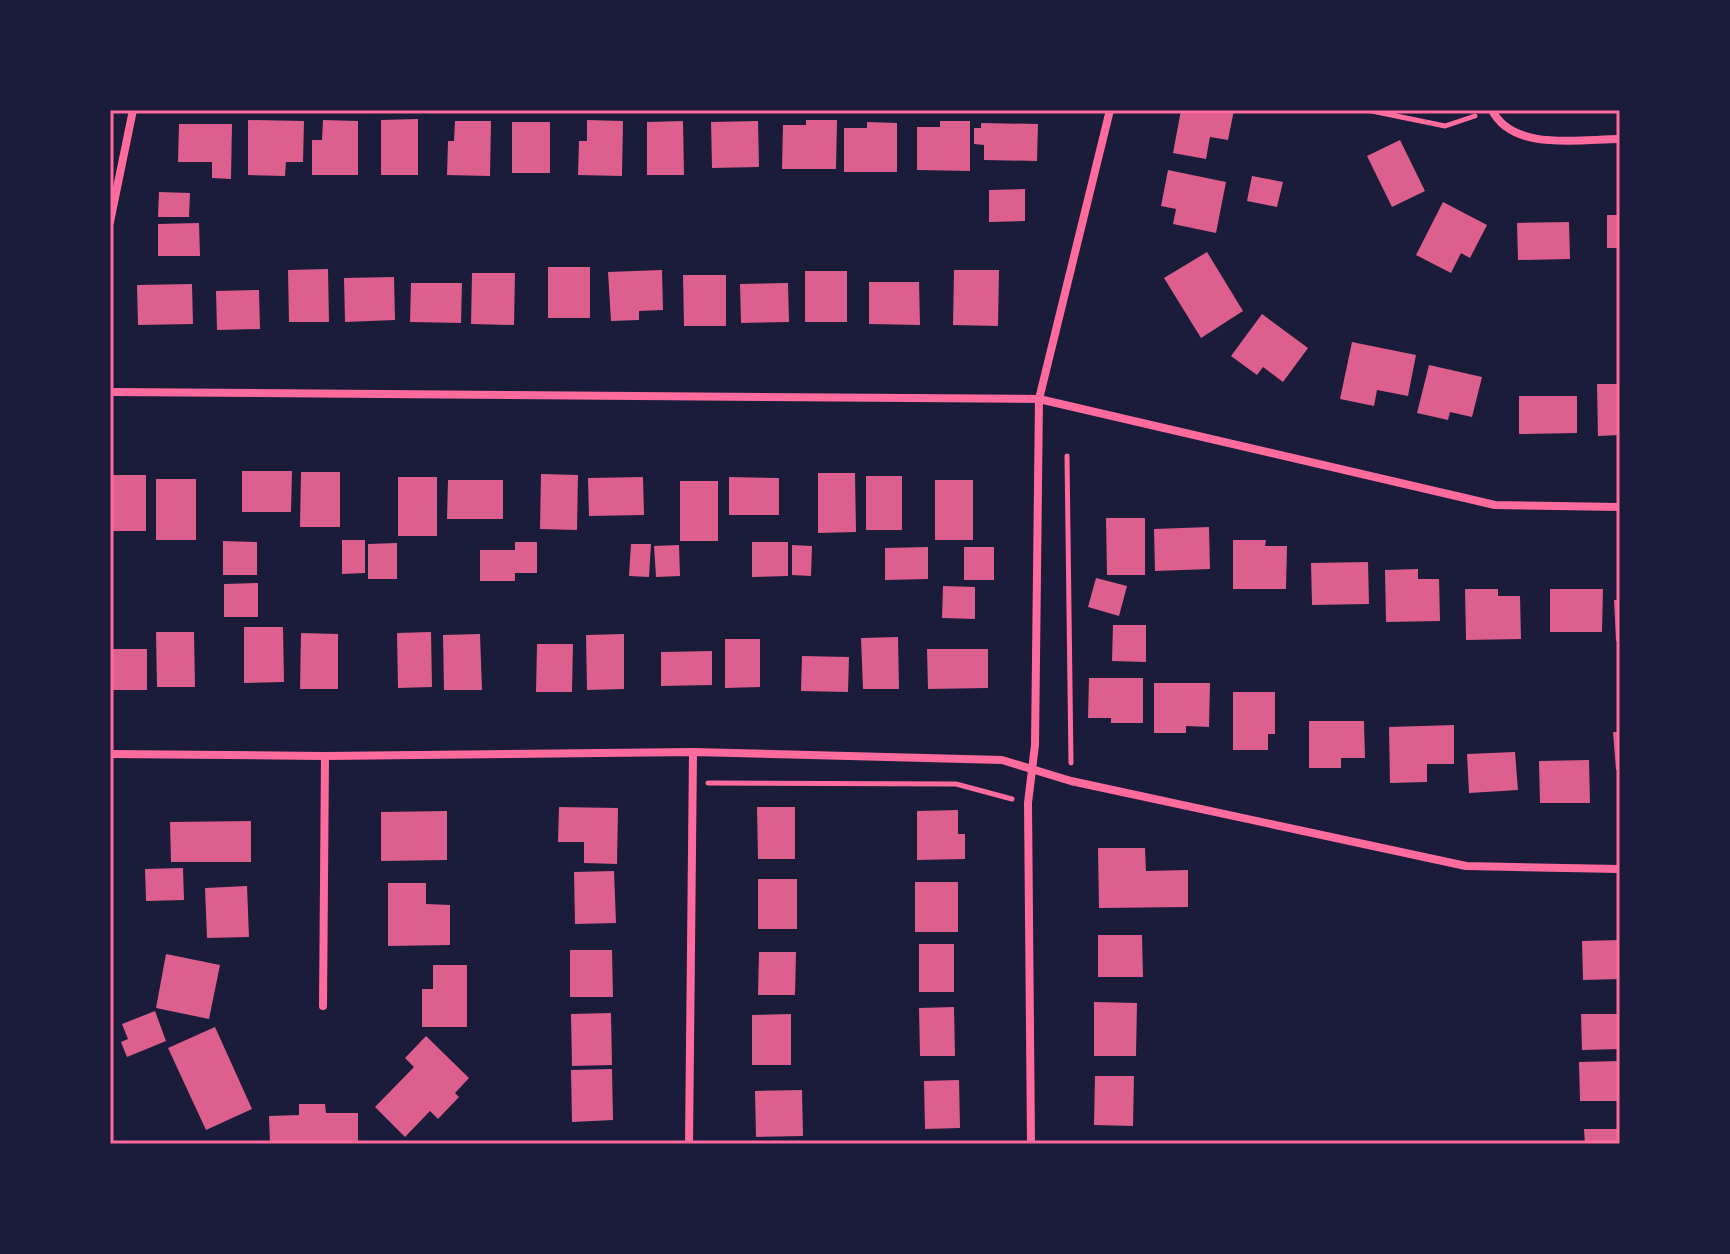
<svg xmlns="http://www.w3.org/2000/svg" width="1730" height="1254" font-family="'DejaVu Sans',sans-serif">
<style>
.building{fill:#dd5f8e}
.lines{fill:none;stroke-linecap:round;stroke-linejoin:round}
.path{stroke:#ff6b9d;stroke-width:5}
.minor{stroke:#ff6b9d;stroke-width:8}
.neatline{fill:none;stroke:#ff6b9d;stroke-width:3}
</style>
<rect width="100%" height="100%" fill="#1b1b3a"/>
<path class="building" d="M1181,110H1234L1228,140L1210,137L1206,159L1173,153Z
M418,119V175H381V120Z
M248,120L304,121L303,162H286L285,176L248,175Z
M323,120L358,121V175H312V140H322Z
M587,120L623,121L622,176L578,175L579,141H587Z
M806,120H837L836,169H782L783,125H806Z
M455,121H491L490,176L447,175L448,141H454Z
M683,121L684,175H647V122Z
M758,121L759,167L712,168L711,122Z
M940,121H970V171L917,170V127H940Z
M512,122H550V173H512Z
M867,122L897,123V172H844V128H867Z
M981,123L1038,124L1037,161L984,160V145L974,144V128H981Z
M179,124H232L231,179L212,178V162H178Z
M1400,140L1425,191L1392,207L1367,156Z
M1168,170L1226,182L1216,233L1173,224L1176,209L1161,206Z
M1252,176L1283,182L1277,207L1247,201Z
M1025,189V221L989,222V190Z
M159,192L190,193L189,217H158Z
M1443,202L1487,225L1470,258L1461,253L1451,273L1416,255Z
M1607,215H1620V248H1607Z
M1569,222L1570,259L1518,260L1517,223Z
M199,223L200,256H158V224Z
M1207,252L1243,311L1201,338L1164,278Z
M548,267H590V318H548Z
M328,269L329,322H289L288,270Z
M662,270L663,310L639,311V320L611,321L608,272Z
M954,270H999L998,326L953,325Z
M805,271H847V322H805Z
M472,273H515L514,325L471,324Z
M683,275H726V326H684Z
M394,277L395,320L345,322L344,278Z
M869,282H919L920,325L869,324Z
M411,283H462L461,323L410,322Z
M788,283L789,322L741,323L740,284Z
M192,284L193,324L138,325L137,285Z
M259,290L260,329L217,330L216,291Z
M1262,314L1308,348L1283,382L1263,367L1257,375L1231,356Z
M1352,342L1416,355L1408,396L1377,390L1374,406L1340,399Z
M1429,365L1482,377L1472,417L1450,412L1448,420L1417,413Z
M1597,384H1620V435L1598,436Z
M1519,396H1577V433L1519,434Z
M242,471H292L291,512H242Z
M301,472H340V527H300Z
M818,473H855L856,532L818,533Z
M541,474L578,475L577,530L540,529Z
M110,475H146V531H110Z
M866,476H902V530H866Z
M398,477H437V536H398Z
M643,477L644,515L589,516L588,478Z
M729,477L779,478V515H729Z
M156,479H196V540H156Z
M448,480H503V519H447Z
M935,480H973V540H935Z
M680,481H718V541H680Z
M1106,518H1145V575H1107Z
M1209,527L1210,569L1155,571L1154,529Z
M342,540H365V573L342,574Z
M1233,540H1266L1265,546H1287L1286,589H1233Z
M223,541L257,542V575H223Z
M515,542H537V573H515V581H480V550H515Z
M752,542H788V576L752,577Z
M397,543V579H368V544Z
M631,544H651L649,577L629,576Z
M679,545L680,576L656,577L654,546Z
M792,545L812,546L811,576L792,575Z
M928,547V579L885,580V548Z
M964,547H994V580H964Z
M1368,562L1369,604L1312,605L1311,563Z
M1418,569V579H1439L1440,621L1386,622L1385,570Z
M1096,578L1127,586L1119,616L1088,607Z
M258,583V617H224V584Z
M943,586L975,587V619L942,618Z
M1465,589H1498V596H1520L1521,639L1466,640Z
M1550,589H1603L1602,632H1550Z
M1614,600H1620V640L1616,641Z
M1113,625H1146V662L1112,661Z
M244,627H283L284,682L244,683Z
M156,632H194L195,687H157Z
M431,632L432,687L398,688L397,633Z
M301,633L338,634V689H300Z
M480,634L482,690H444L443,635Z
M624,634V689L587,690L586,635Z
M898,637L899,689H863L861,638Z
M725,639H760V687L725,688Z
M537,644H573L572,692H536Z
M110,649H147V690H110Z
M927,649H988V688L928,689Z
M712,651V685L661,686V652Z
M802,656L849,657L848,692L801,691Z
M1089,678H1143V723H1111V718H1088Z
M1154,683H1210L1209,727L1186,726V733H1154Z
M1233,692H1275V734H1268V750H1233Z
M1309,721H1364L1365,758H1341V768H1309Z
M1454,725V764H1427V782L1390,783L1389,727Z
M1613,732H1620V770H1616Z
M1515,752L1518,790L1469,793L1467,754Z
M1589,760L1590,803H1540L1539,761Z
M559,807L618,808L617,864L584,863V842H558Z
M757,807H795V859H758Z
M958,810V834H965V859L917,860V811Z
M447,811V860L381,861V812Z
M251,821V862H171L170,822Z
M1098,848H1145L1146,871L1188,870V907L1099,908Z
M183,868L184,900L146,901L145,869Z
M614,871L616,923L575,924L574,872Z
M758,879H797V929H758Z
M915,882H958V932H915Z
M388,883H426V904L450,905V945L388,946Z
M247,886L249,937L207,938L205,888Z
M1098,935H1142L1143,977H1098Z
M1620,940V979L1583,980L1582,941Z
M919,944H954V992H919Z
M570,950H612L613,997H570Z
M759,952H796L795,995H758Z
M166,954L220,965L209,1019L156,1008Z
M433,965H467V1027H422V989H433Z
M1094,1002L1137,1003L1136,1056H1094Z
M954,1007L955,1056H920L919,1008Z
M155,1011L166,1041L127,1057L121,1042L128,1039L122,1024Z
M611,1013L612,1065L572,1066L571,1014Z
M791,1014V1065H752V1015Z
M1581,1014H1620V1049L1582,1050Z
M215,1027L252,1109L206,1130L168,1048Z
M426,1036L469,1078L455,1093L459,1097L438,1119L430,1111L405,1137L375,1107L414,1067L405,1058Z
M1620,1061V1101H1580L1579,1062Z
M612,1069L613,1120L572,1122L571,1070Z
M1095,1076H1134L1133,1126L1094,1125Z
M959,1080L960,1128L925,1129L924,1081Z
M802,1090L803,1136L756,1137L755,1091Z
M299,1104H325L326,1113H358V1144H270L269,1116L299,1115Z
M1584,1129H1620V1144H1585Z"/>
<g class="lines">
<path class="path" d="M1367,110L1445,126L1475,116
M1067,456L1071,763
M708,783L956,784L1012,799"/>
<path class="minor" d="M1492,110C1513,152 1580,139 1620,139
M110,222L133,110
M110,392L1039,399L1495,505L1620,507
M110,754L325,756L693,752L1002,760L1071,781L1466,866L1620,869
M323,1006L325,756
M689,1144L693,752
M1031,1144L1028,803L1035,745L1039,399L1110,110"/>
</g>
<rect width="1730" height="1254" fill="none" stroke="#1b1b3a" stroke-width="224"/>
<rect x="112" y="112" width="1506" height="1030" class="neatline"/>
</svg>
